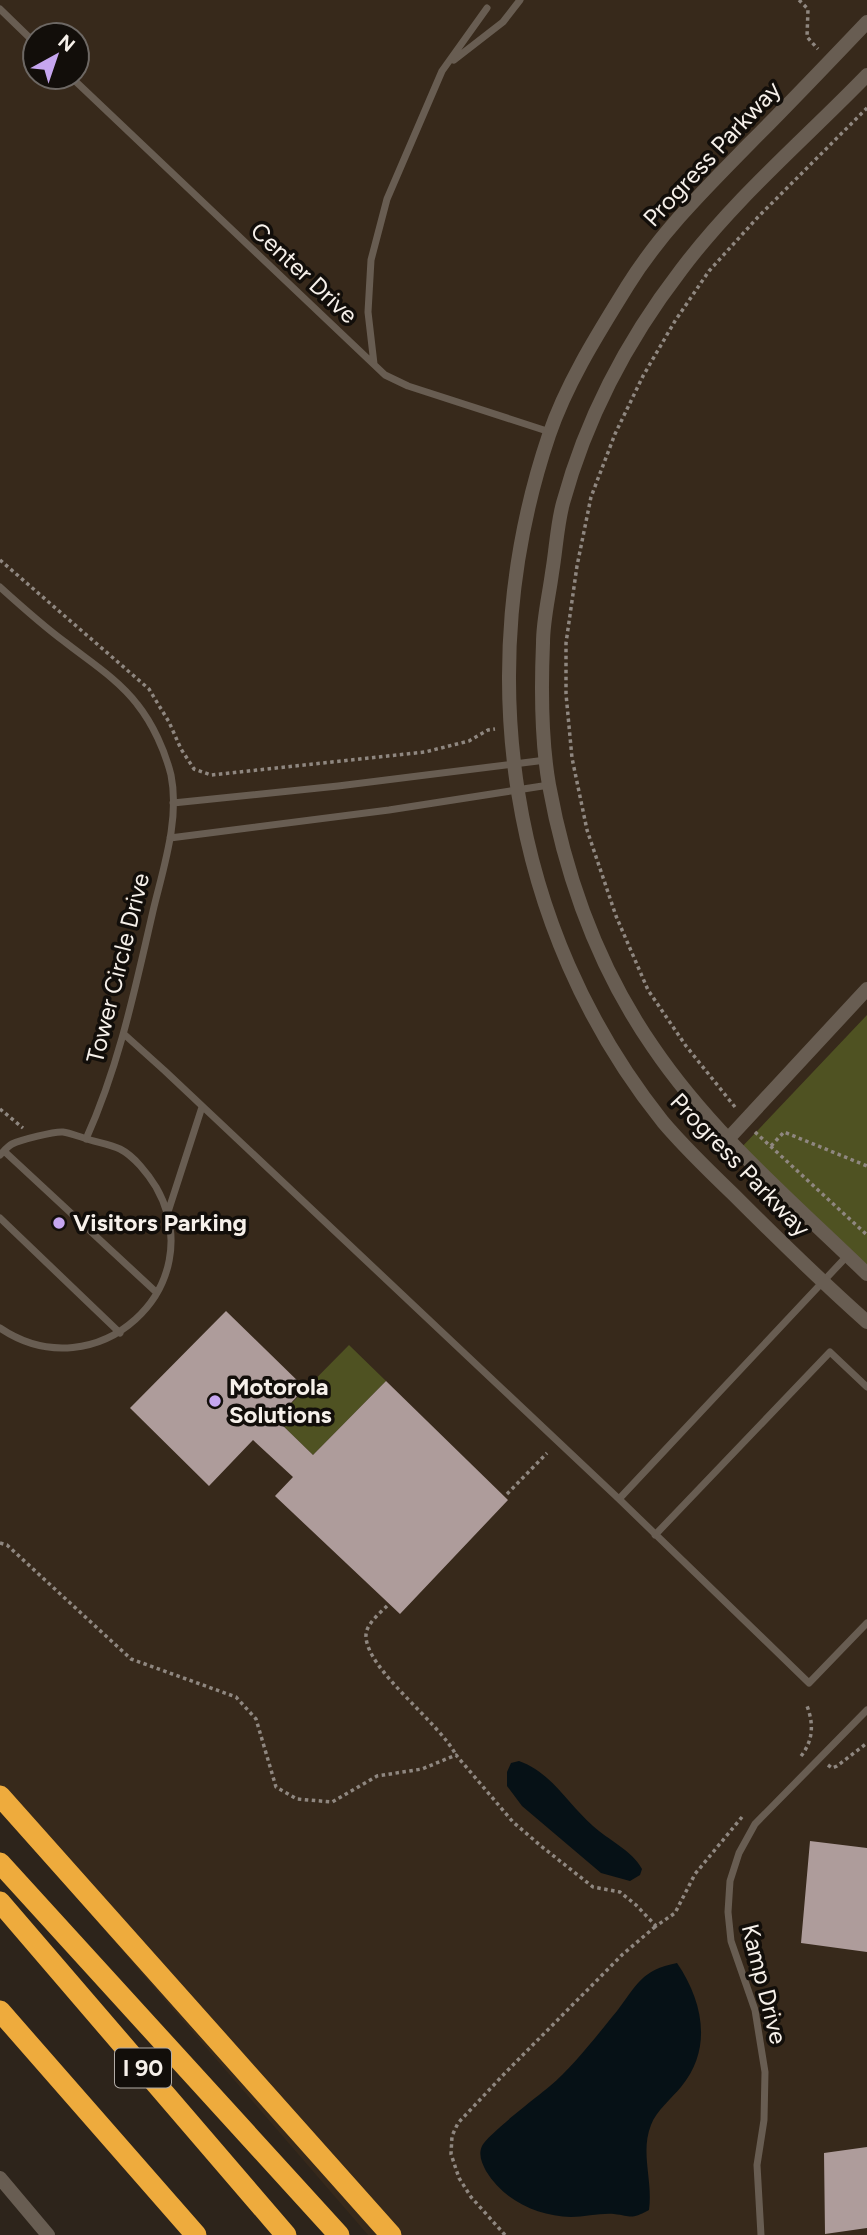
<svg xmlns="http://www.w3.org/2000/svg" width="867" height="2235" font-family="Figtree,sans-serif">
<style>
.built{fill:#37291b;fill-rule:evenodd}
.green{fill:#4f5222}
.water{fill:#061116}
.building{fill:#ae9c9b}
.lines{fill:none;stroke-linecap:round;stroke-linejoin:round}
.path{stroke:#8f8780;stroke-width:3.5;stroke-dasharray:3.5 3.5;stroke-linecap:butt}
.service{stroke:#685d52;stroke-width:7}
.minor{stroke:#685d52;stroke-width:14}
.motorway{stroke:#eeab3d;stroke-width:21}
.poi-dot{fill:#c6a6f0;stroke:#120e0a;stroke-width:2.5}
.labels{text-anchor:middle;stroke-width:7;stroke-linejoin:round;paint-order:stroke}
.shield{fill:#120e0a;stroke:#b2aca7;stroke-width:2}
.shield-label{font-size:23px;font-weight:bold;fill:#f6f0ea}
.street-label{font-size:24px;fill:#f6f0ea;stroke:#120e0a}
.poi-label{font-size:24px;font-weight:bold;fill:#f6f0ea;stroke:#120e0a;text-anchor:start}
</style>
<rect width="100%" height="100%" fill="#2d241b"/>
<path class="built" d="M0,0H867V2235H368L0,1809ZM35,35H77V77H35Z"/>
<path class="green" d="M867,1015V1274L739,1150Z
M349,1345L386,1381L313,1455L276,1419Z"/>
<path class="water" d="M519,1761C551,1772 568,1804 593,1826C608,1840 632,1850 642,1869L640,1875L630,1881L601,1873L522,1806L507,1786V1772L511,1763Z
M677,1963C703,2001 713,2049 681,2087C672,2098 656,2111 651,2125C640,2153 653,2180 649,2210C630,2220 632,2216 614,2214C600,2213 585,2217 571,2217C538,2216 504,2201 486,2171C482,2163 478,2155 482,2146C488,2134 537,2097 550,2086C572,2068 598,2034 617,2011C637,1985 641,1970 677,1963Z"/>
<path class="building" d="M226,1311L305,1388L276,1419L313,1455L386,1381L508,1500L400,1614L275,1496L293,1477L253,1440L209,1486L130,1408Z
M810,1841L867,1848V1952L801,1943Z
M867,2147V2228L825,2234L824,2153Z"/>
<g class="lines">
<path class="path" d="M799,0L808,9L807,37L818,49
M0,560L149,689L169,722L181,749L194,769L211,775L425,752L469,741L488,730L495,729
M735,1107L686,1046L648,990L616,916L587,830L572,758L566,694V643L577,566L591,497L615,434L643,376L675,321L709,271L758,217L867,108
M0,1109L23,1128
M755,1132L867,1235
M771,1146L784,1132L867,1166
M507,1494L547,1453
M0,1543L7,1545L131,1659L236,1697L256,1719L276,1787L297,1799L332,1802L377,1776L422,1769L456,1755L513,1822L541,1846L593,1887L620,1892L636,1905L656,1926L675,1913L695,1874L742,1817
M387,1606C379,1614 365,1625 366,1637C368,1671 438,1721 456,1755
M801,1756C813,1741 814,1724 807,1706
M828,1765L832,1768L837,1766L867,1743
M505,2235L471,2197L459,2178L451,2154L452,2136L458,2123L506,2072L623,1954L656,1926"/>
<path class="service" d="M0,9L35,43
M454,60L503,22L520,0
M71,77L385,375L408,386L550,432
M374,364L368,312L371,260L387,199L442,71L487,8
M0,587C21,606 42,625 65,642C89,661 118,679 137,704C153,724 165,751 171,775C180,819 163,869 153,911C135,989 119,1066 86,1139
M173,803L338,786L546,760
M170,838L389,810L549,785
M125,1035L165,1071L619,1499L809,1683L867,1623
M4,1151L156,1292
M0,1155C3,1152 8,1146 12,1144C20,1140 55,1131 63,1132C70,1133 77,1136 84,1138C95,1142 109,1144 120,1149C134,1156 148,1174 156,1187C213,1287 96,1393 0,1328
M168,1212L202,1107
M0,1218L120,1333
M619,1499L848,1255
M655,1535L830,1352L867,1387
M761,2235L757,2165L764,2120L765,2072L755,2010L731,1941L728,1912L730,1881L739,1853L755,1824L867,1710"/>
<path class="minor" d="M867,22C828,63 789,104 749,144C706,188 661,232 628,285C599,332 567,382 549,435C470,669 508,928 663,1122C685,1148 709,1171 733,1194C777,1238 821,1281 867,1322
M867,75C805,139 735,198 681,270C628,339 586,419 563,503C557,525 556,550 552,573C549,596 543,620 543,643C541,690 541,739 549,785C566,878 599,969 653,1047C712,1134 793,1202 867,1274
M728,1139L867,989
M0,2178L48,2235"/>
<path class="motorway" d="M0,1796L391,2235
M0,1863L339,2235
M0,1902L286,2235
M0,2011L196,2235"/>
</g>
<g class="poi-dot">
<circle cx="59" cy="1223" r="7"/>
<circle cx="215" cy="1401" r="7"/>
</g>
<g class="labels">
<rect class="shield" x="115" y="2048.5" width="56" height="39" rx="5"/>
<g class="shield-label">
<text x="143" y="2076">I 90</text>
</g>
<g class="street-label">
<text transform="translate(712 154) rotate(-47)" y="8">Progress Parkway</text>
<text transform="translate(304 273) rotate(43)" y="8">Center Drive</text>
<text transform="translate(118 968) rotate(-76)" y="8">Tower Circle Drive</text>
<text transform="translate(740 1165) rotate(46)" y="8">Progress Parkway</text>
<text transform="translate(764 1984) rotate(76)" y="8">Kamp Drive</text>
</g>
<g class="poi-label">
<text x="73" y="1231">Visitors Parking</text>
<text x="229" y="1395">Motorola<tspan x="229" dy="28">Solutions</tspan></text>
</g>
</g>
<g transform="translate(56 56) rotate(40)"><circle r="33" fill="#120e0a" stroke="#6d6864" stroke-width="2"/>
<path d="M0-5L12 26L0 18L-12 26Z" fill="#c6a6f0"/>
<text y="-10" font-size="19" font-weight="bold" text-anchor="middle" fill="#f6f0ea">N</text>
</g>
</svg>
